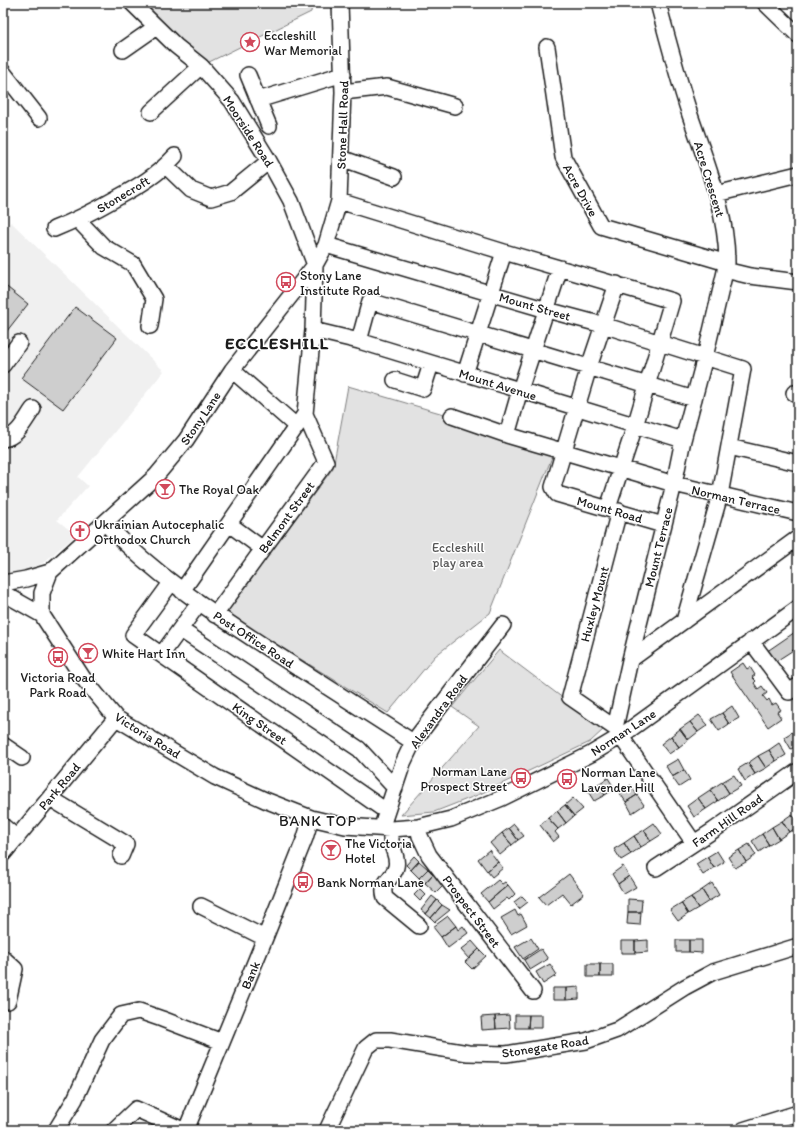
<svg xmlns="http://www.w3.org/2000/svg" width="801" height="1133" font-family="Itim,sans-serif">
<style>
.built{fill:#f0f0f0}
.green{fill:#e2e2e2;stroke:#7f7f7f}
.building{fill:#cecece;stroke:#1c1c1c}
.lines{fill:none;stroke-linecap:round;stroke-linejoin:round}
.minor-casing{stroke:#1c1c1c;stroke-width:18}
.minor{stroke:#fff;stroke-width:15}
.labels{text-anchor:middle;stroke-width:3;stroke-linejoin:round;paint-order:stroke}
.poi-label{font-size:13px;fill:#1c1c1c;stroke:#fff;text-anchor:start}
.street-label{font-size:13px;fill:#1c1c1c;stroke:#fff}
.park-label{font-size:13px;fill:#575757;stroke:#fff}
.quarter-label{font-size:15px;letter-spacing:1px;fill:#1c1c1c;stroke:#fff}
.district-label{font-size:17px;font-weight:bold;letter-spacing:1px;fill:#1c1c1c;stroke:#fff}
</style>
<rect width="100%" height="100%" fill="#fff"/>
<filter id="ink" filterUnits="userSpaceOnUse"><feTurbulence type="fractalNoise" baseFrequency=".025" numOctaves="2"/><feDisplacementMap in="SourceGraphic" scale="8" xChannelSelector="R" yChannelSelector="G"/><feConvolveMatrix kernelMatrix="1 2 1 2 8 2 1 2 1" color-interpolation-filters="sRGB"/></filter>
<g filter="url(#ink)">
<path class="built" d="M11,222L164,371L78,477L88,486L57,520L76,535L43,563L25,571L10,574L3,573V232Z"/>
<path class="green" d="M132,3H312L311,12L201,66Z
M348,386L556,447L490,613L435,656L388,713L226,613L333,468Z
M499,650L604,729L590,742L480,794L434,812L401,815L479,726L452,707Z"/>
<path class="building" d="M3,284L28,304L3,336Z
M75,307L117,338L63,409L21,378Z
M798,630V647L770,665L763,654Z
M743,663L747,669L750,667L755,675L752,677L756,681L754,683L758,689L762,686L767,693L763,696L767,701L769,699L772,705L776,703L781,710L777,712L781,718L768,727L730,672Z
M732,706L739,718L729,724L722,713Z
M722,713L729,724L719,731L711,719Z
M699,715L708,725L698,732L690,722Z
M690,722L698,732L688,740L680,729Z
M680,729L688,740L679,747L671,736Z
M798,729V737L794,731Z
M794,731L798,737V745L791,749L784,737Z
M671,736L679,747L669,754L661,744Z
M779,743L786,755L776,761L769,750Z
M769,750L776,761L766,768L758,756Z
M758,756L766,768L755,774L748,763Z
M678,759L684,770L672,777L666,766Z
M748,763L755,774L745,781L738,769Z
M684,770L690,780L679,787L672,777Z
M734,775L741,786L729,793L722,782Z
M608,778L615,789L605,795L598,784Z
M722,782L729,793L718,801L710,790Z
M598,784L605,795L594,801L587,790Z
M631,785L637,795L626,802L619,792Z
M710,790L718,801L706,809L698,798Z
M637,795L644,805L632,813L626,802Z
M573,798L583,809L574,816L565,805Z
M698,798L706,809L694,817L687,806Z
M565,805L574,816L566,823L557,811Z
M557,811L566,823L558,829L548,818Z
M792,814L798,823V827L789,832L782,821Z
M548,818L558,829L555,832L559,837L553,842L540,825Z
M782,821L789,832L779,839L772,827Z
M654,823L662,834L651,841L644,830Z
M514,824L524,836L518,840L509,828Z
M772,827L779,839L769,845L762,834Z
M509,828L518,840L512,845L502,833Z
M644,830L651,841L641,847L634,836Z
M502,833L512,845L500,855L490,843Z
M762,834L769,845L759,852L752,841Z
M634,836L641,847L631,854L624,843Z
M624,843L631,854L621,860L614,849Z
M749,844L756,855L746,862L739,850Z
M489,850L498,862L487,871L478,859Z
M739,850L746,862L735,868L728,857Z
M717,851L724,862L714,868L707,857Z
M414,856L419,861L411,870L406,865Z
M707,857L714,868L703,875L696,864Z
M419,861L428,869L419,878L411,870Z
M498,862L503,868L492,877L487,871Z
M623,866L629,876L618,884L612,874Z
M428,869L433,874L425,883L419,878Z
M433,874L444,885L436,893L425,883Z
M569,874L584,894L571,904L562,893L546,905L539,897Z
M629,876L636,887L624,894L618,884Z
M498,880L502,884L505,882L508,885L488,902L481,894Z
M712,883L719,895L709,901L702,890Z
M508,885L515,894L509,900L507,898L493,909L488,902Z
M420,889L426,895L420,901L414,895Z
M702,890L709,901L698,908L691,897Z
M432,896L437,900L426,914L421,910Z
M522,896L528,902L519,909L514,902Z
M691,897L698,908L688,914L681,903Z
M628,899L642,900L641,912H628Z
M437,900L442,905L431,918L426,914Z
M681,903L688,914L678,921L670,910Z
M442,905L450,910L435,922L431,918Z
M515,910L518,916L521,914L527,925L511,934L501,918Z
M628,912H641L640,925L627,924Z
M448,916L456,926L441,937L433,927Z
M456,926L458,930L463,926L468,933L448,948L441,937Z
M531,938L538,949L523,959L515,947Z
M648,940V952L635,953V941Z
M676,940H689V952H676Z
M689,940H702V953L689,952Z
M472,941L479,949L469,959L461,950Z
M621,941H635V953H621Z
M479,949L486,956L472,969L465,962Z
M541,949L548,959L530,970L524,960Z
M550,964L557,975L543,984L536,972Z
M587,964H600V977H587Z
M600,964H613V977H600Z
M579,987V999L566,1000V988Z
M553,988H566V1000H553Z
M509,1015L510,1028L496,1029L495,1016Z
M515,1015H529L528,1028H515Z
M529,1015H542V1028H528Z
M495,1016L496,1029L482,1030L481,1017Z"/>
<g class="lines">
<defs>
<path id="minor" d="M132,3L176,46L201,66L232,101L269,161L291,201L315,265L313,330L305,414L182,591
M658,3C668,41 678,78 690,115C706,162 727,212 727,263L705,357L683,440L674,484L630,660L615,728L694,843
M765,3L798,35
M547,47L563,157L601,226L727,263
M123,50L156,27
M3,72L39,118
M248,75L269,126
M343,92L387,87L455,106
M258,100L343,74
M151,112L201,66
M341,158L394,177
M166,166L191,190L211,198L231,192L269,161
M716,194L798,174
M339,201L504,252L672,301L635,426L608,508
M78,220L104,247L133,264L154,299L150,326
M54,229C77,220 94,211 115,199C137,187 158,175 175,156
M326,245L547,310L603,325L743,369L720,495L684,621
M725,270L750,276L798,282
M617,284L589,367L553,487L557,494L663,525
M313,330L359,341L683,440
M359,341L370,301L694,399
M3,365L19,343
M232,370L296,426
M465,374L504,252
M395,380L423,389L431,364
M794,393H798
M452,416L507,435L674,484L798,513
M507,435L520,390L560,268
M3,439C18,437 25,420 33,409
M729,447L798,463
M105,523C154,575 213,613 273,652C319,682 366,712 413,742
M229,524L263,549
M3,583L26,579L50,572
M171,583L133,635L386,811
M3,593L42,615L83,678L116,718L215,777L265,800L311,818L345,826L391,829L418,827L451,819L502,798L591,754L621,736L798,608
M42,615V593L50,572L156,476L186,440L232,370L315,265L326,245L339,201L343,92L340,3
M215,615L326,462L305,414
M181,630L359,749L395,788
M751,641L789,692L798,686
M162,654L199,603
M630,660L798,538
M615,728L570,697L619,511
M3,745L22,758
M50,798L126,844L121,856
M384,820L403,763L413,742L503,625
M3,826L17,838
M418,827L420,836L429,855L533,991
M391,829C391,835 390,843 393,848C395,855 398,859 396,867C393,880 380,880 385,898L419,926
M3,854L116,718
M656,868L714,830L798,771
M201,906L265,938
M3,958L15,969L8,1001
M56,1130L75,1099L102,1040L121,1015L139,1011L162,1019L222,1042
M114,1130L136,1109L183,1130
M186,1130L265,938L305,838L311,818
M327,1130L366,1048L376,1040H390L468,1053L506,1054L586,1041L617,1030L685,987L713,972L798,946
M743,1130L798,1113"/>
</defs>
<use href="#minor" class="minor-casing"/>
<use href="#minor" class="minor"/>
</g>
</g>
<defs>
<symbol id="sight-ring" viewBox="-11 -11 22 22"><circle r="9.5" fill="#fff" stroke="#d1495b" stroke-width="1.5"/><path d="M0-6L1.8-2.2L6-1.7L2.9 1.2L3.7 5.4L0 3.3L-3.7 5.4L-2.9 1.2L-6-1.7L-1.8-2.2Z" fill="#d1495b"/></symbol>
<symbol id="bus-ring" viewBox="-11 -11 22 22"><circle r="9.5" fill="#fff" stroke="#d1495b" stroke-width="1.5"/><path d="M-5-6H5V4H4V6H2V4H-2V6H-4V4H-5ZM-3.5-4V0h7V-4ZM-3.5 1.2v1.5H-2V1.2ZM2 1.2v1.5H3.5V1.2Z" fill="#d1495b"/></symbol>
<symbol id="bar-ring" viewBox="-11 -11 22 22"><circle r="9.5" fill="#fff" stroke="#d1495b" stroke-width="1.5"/><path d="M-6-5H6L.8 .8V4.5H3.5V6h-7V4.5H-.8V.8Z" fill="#d1495b"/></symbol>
<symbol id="church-ring" viewBox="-11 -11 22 22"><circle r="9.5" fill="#fff" stroke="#d1495b" stroke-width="1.5"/><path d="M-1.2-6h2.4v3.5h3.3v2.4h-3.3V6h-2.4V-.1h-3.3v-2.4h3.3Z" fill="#d1495b"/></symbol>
</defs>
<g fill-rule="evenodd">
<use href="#sight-ring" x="239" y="31" width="22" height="22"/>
<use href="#bus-ring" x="275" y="271" width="22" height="22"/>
<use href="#bar-ring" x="154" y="478" width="22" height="22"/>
<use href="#church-ring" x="69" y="520" width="22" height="22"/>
<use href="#bar-ring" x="77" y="642" width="22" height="22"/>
<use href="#bus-ring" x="47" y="646" width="22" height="22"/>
<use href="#bus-ring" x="510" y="767" width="22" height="22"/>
<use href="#bus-ring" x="556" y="768" width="22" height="22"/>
<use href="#bar-ring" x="320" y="839" width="22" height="22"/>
<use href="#bus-ring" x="292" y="871" width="22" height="22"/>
</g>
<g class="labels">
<g class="poi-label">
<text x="264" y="40">Eccleshill<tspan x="264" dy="15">War Memorial</tspan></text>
<text x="300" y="280">Stony Lane<tspan x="300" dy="15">Institute Road</tspan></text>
<text x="179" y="494">The Royal Oak</text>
<text x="94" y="529">Ukrainian Autocephalic<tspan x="94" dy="15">Orthodox Church</tspan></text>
<text x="102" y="658">White Hart Inn</text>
<text x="58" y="682" text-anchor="middle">Victoria Road<tspan x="58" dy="15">Park Road</tspan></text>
<text x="507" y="776" text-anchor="end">Norman Lane<tspan x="507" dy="15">Prospect Street</tspan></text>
<text x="581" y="777">Norman Lane<tspan x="581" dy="15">Lavender Hill</tspan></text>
<text x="345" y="848">The Victoria<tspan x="345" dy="15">Hotel</tspan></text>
<text x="317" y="887">Bank Norman Lane</text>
</g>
<g class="street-label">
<text transform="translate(342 125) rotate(-88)" y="5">Stone Hall Road</text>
<text transform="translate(249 131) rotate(57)" y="5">Moorside Road</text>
<text transform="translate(710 179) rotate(73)" y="5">Acre Crescent</text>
<text transform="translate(581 190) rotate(61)" y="5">Acre Drive</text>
<text transform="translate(123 194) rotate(-31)" y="5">Stonecroft</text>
<text transform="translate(535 306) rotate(16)" y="5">Mount Street</text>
<text transform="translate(498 384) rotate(17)" y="5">Mount Avenue</text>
<text transform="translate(200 418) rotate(-56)" y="5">Stony Lane</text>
<text transform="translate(736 499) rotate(13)" y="5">Norman Terrace</text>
<text transform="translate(610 509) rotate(16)" y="5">Mount Road</text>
<text transform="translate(286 517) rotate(-54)" y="5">Belmont Street</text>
<text transform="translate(658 547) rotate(-76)" y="5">Mount Terrace</text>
<text transform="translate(594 604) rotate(-75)" y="5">Huxley Mount</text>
<text transform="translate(254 639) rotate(33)" y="5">Post Office Road</text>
<text transform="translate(438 711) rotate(-54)" y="5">Alexandra Road</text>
<text transform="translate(260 723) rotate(35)" y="5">King Street</text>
<text transform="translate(623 732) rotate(-33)" y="5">Norman Lane</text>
<text transform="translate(148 735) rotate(32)" y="5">Victoria Road</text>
<text transform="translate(59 786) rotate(-50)" y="5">Park Road</text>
<text transform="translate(727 820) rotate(-35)" y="5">Farm Hill Road</text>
<text transform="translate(472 911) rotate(53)" y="5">Prospect Street</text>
<text transform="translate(250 975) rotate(-67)" y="5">Bank</text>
<text transform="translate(545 1046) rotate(-9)" y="5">Stonegate Road</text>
</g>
<g class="park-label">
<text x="458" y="552">Eccleshill<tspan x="458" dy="15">play area</tspan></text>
</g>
<g class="quarter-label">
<text x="318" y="826">BANK TOP</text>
</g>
<g class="district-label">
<text x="277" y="349">ECCLESHILL</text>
</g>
</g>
<rect width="801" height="1133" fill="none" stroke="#fff" stroke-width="16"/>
<rect x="8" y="8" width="785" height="1117" fill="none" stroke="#1c1c1c" stroke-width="1.5" filter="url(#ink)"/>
</svg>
